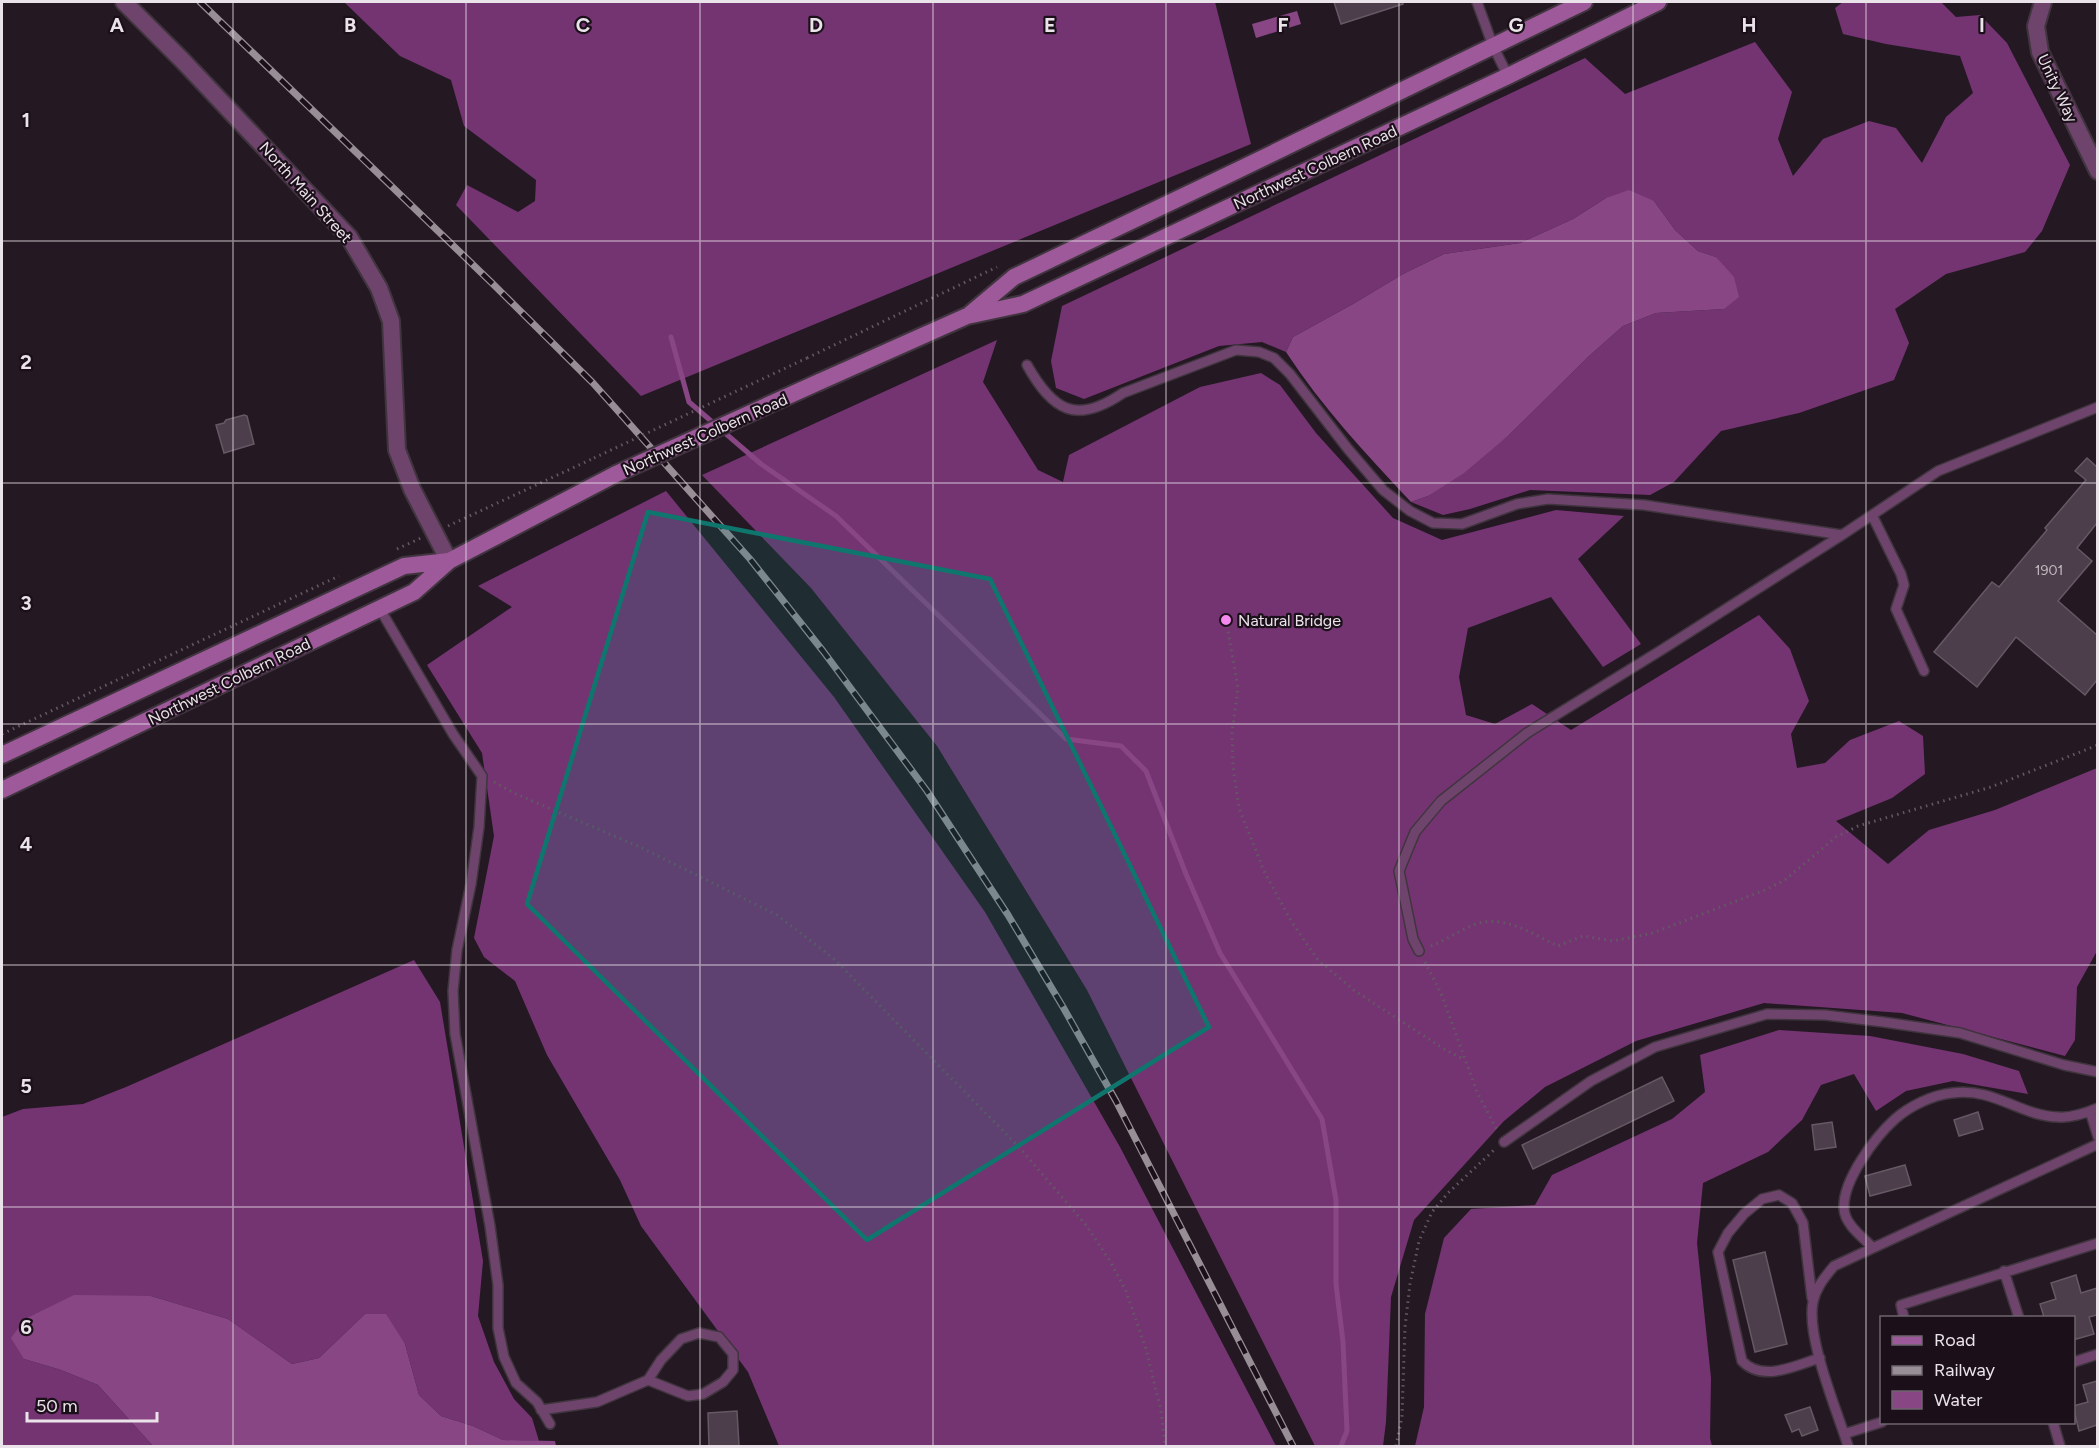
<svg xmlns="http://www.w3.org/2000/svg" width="2099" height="1448" font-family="Figtree,sans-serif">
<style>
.forest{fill:#743472}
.water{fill:#884685}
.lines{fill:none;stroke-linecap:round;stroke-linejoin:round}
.stream{stroke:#884685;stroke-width:5}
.building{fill:#4c3e4a;stroke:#665865;stroke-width:1.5}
.service-casing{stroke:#40353f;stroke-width:12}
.minor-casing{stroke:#40353f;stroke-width:20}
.tertiary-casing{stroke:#40353f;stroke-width:20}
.secondary-casing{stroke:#40353f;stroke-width:20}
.path{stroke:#645963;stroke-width:3;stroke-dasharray:1.5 4.5;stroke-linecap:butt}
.service{stroke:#6f446c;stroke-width:9}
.minor{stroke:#6f446c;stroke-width:16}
.tertiary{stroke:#6f446c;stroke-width:16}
.secondary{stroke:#9d5999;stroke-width:16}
.rail-casing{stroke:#978e96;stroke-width:7}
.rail{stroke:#1b101a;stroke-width:4.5;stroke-dasharray:14;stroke-linecap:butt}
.secondary-bridge-casing{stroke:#40353f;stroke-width:20;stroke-linecap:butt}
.path-bridge{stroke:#645963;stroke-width:3;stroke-dasharray:1.5 4.5;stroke-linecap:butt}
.secondary-bridge{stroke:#9d5999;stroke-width:16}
.marked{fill:#0f766e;fill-opacity:0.2;stroke:#0f766e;stroke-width:4.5;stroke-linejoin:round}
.grid{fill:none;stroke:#ebe3ea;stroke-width:1.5;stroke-opacity:0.55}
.poi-dot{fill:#f589ef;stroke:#1b101a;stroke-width:2}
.labels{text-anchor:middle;stroke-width:4.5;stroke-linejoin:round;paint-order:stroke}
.number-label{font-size:14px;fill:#c3bac2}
.street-label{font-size:16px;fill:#ebe3ea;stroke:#1b101a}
.poi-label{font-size:16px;fill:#ebe3ea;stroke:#1b101a;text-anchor:start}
.grid-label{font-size:20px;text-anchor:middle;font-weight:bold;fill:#ebe3ea;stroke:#1b101a;stroke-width:4.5;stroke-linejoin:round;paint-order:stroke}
</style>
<rect width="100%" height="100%" fill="#241923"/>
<path class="forest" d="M344,2H1215L1251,144L641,396L456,205L467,185L518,212L535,201L536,180L464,126L451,80L400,56Z
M1843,2H1941L1956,17L1980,15L2007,43L2070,165L2042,231L2025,252L1946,274L1895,309L1909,343L1894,380L1799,413L1721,431L1674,482L1650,495L1530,490L1470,509L1443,515L1411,502L1428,496L1509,435L1588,357L1623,326L1656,313L1724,309L1716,257L1698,251L1675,230L1654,201L1606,198L1573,219L1520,243L1444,254L1403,274L1353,304L1293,337L1286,352L1262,342L1219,346L1084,399L1056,388L1051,361L1062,306L1585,58L1625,94L1755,42L1792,92L1778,139L1793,176L1823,139L1869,121L1896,128L1922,163L1946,117L1973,93L1960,56L1886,44L1843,34L1835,8Z
M997,340L983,382L1038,470L1063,482L1069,455L1200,387L1261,373L1280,385L1316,433L1393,518L1442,540L1556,510L1624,516L1578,559L1641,644L1603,667L1551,597L1468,628L1459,677L1466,715L1495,724L1532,704L1571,730L1759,615L1790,649L1809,701L1791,734L1797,768L1825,763L1850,740L1899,721L1923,736L1925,774L1892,798L1836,821L1888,864L1929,830L1995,810L2097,768V951L2077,987L2075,1040L2065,1056L1902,1013L1764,1003L1636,1041L1545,1087L1504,1121L1414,1220L1391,1297L1386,1422L1383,1446H1315L1087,990L937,746L811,588L702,475Z
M666,491L834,697L985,912L1120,1147L1276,1446H779L748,1372L641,1226L620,1180L547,1055L515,981L484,957L474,938L494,836L482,753L427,665L512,607L478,586Z
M414,960L440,1002L483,1261L478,1316L494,1362L514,1399L532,1418L539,1441L503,1440L473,1426L441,1416L419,1395L405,1344L365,1314L319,1358L292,1364L228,1319L151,1296L24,1359L61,1370L98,1385L153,1446H2V1117L23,1109L83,1104L126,1087Z
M1779,1030L1870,1036L1963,1054L2019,1071L2028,1094L1953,1081L1906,1091L1876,1111L1854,1074L1821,1085L1802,1120L1768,1152L1703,1183L1697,1243L1711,1378L1710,1438L1712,1446H1415L1424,1407L1425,1314L1444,1238L1471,1209L1535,1205L1552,1175L1672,1119L1705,1092L1700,1055Z"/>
<path class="water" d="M1297,11L1301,24L1256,38L1252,24Z
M1629,190L1654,201L1675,230L1698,251L1716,257L1734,277L1739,297L1724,309L1656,313L1623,326L1588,357L1509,435L1464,473L1428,496L1411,502C1366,454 1322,407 1286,352L1293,337L1353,304L1403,274L1444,254L1520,243L1573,219L1606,198Z
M74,1295L151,1296L228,1319L292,1364L319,1358L365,1314H386L405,1344L419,1395L441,1416L473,1426L503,1440L555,1441L556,1446H153L98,1385L61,1370L24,1359L11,1338L25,1319Z"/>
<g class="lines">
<path class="stream" d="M671,337L689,402L761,464L836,516L1066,739L1121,746L1146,771L1186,874L1220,953L1322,1119L1336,1200V1284L1343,1342L1347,1431L1341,1446"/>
</g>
<path class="building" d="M1334,2H1402L1403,4L1341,24Z
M244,415L247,416L254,444L224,453L216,425L224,423L226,420Z
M2087,458L2097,467V523L2077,548L2092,561L2058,601L2097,635V680L2085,695L2016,637L1977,687L1934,652L1992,582L1999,587L2047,530L2045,528L2086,480L2075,471Z
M1662,1077L1674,1101L1533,1169L1522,1145Z
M1978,1112L1983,1129L1959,1136L1954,1120Z
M1832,1122L1836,1147L1815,1150L1812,1125Z
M1905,1165L1911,1185L1870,1196L1865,1176Z
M1765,1252L1787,1344L1755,1352L1733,1260Z
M2076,1275L2081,1293L2097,1288V1315L2089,1317L2094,1334L2073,1340V1317H2044L2040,1304L2056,1299L2051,1283Z
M2097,1381V1425L2079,1431L2073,1406L2088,1402L2083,1385Z
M1810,1407L1818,1430L1802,1436L1799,1429L1792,1432L1785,1415Z
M737,1411L739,1446H709L708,1413Z"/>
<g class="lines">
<defs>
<path id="service" d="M1477,2L1493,46L1508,76
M1027,365C1053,411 1076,425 1123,393L1236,350L1259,352L1274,358L1290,374L1348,449L1383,490L1410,511L1433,523L1462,524L1517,504L1548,499L1644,505L1842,535
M1872,515L1901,574L1904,585L1896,609L1924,671
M380,609L453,734L482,776L479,827L471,884L457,950L453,991L455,1034L490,1226L498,1285V1328L504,1357L516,1383L537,1402L550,1424
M1419,951L1413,939L1399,871L1415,832L1441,801L1527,733L1663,649L1842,535L1938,471L2098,407
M2090,1111L2098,1137
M1504,1142L1591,1081L1655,1047L1767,1014L1825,1015L1883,1022L1960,1033L2064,1065L2098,1072
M1873,1248C1863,1237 1845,1225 1844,1209C1842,1181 1875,1137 1895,1119C1910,1106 1932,1095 1952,1093C1994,1087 2020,1116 2058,1117C2070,1118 2086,1113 2098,1108
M2004,1271L2019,1318
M1812,1298L1803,1223L1792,1203L1779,1195L1762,1199L1744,1214L1728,1233L1718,1252L1742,1361C1763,1383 1796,1365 1820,1358
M1904,1318L1901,1305L2098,1243
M2074,1362L2098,1354
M541,1410L597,1402L648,1380L661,1360L681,1339L699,1333L719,1337L733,1354V1370L723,1382L703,1394L688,1396L648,1380
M2053,1422L2060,1446
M1844,1434L1882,1422
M1848,1446C1837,1410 1806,1338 1813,1302C1816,1287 1825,1277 1834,1266L2098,1144"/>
<path id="minor" d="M2043,2L2036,26L2040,52L2098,171"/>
<path id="tertiary" d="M124,2L183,61L349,237L379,288L391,321L397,450L412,489L449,561"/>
<path id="secondary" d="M970,314L1014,277L1234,172L1584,2
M819,382L967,316L1023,304L1508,76L1658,2
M2,755L404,566L449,561
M2,790L414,592L449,561L616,474"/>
</defs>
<use href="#service" class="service-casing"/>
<use href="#minor" class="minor-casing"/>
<use href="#tertiary" class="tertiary-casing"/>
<use href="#secondary" class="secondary-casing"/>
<path class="path" d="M807,358L997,267
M448,526L594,458
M397,549L421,538
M1226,620L1238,688L1232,733L1233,767L1239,808L1264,871L1291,921L1318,960L1355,991L1444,1049L1463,1059
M2,734L339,576
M494,782L516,794L640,847L777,915L833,958L1018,1146L1086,1225L1110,1261L1126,1291L1146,1349L1161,1411L1165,1446
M1431,946C1445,941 1458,931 1473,925C1503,913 1532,934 1558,946L1583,936L1613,941L1653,933L1765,890L1785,880L1836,837L1858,826L1991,787L2098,745
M1425,962L1441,993L1477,1092L1498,1132
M1396,1446L1402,1417L1405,1327L1410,1284L1419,1241L1432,1212L1448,1193L1494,1150"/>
<use href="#service" class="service"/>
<use href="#minor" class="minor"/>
<use href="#tertiary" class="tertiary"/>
<use href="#secondary" class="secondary"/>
<defs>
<path id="rail" d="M200,2L493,284L593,383L750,559L823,651L927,791L1008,915L1063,1007L1116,1101L1293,1446"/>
</defs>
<use href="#rail" class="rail-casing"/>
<use href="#rail" class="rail"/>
<defs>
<path id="secondary-bridge" d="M616,474L819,382"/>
</defs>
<use href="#secondary-bridge" class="secondary-bridge-casing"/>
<path class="path-bridge" d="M594,458L807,358"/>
<use href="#secondary-bridge" class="secondary-bridge"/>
</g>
<path class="marked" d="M648,512L990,579L1209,1027L867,1240L527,904Z"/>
<path class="grid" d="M233,2V1446M466,2V1446M700,2V1446M933,2V1446M1166,2V1446M1399,2V1446M1633,2V1446M1866,2V1446M2,241H2098M2,483H2098M2,724H2098M2,965H2098M2,1207H2098"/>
<circle class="poi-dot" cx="1226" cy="620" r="6"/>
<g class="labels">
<g class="number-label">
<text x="2049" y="575">1901</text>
</g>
<g class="street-label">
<text transform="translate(2058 88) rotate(65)" y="6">Unity Way</text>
<text transform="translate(1315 167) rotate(-25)" y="6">Northwest Colbern Road</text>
<text transform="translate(306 192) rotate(48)" y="6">North Main Street</text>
<text transform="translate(705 434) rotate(-24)" y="6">Northwest Colbern Road</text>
<text transform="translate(229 681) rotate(-26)" y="6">Northwest Colbern Road</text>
</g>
<g class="poi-label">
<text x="1238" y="626">Natural Bridge</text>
</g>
</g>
<g class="grid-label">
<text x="117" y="32">A</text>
<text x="350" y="32">B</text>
<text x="583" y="32">C</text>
<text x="816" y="32">D</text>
<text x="1050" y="32">E</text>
<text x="1283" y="32">F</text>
<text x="1516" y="32">G</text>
<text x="1749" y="32">H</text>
<text x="1982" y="32">I</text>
<text x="26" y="127">1</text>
<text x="26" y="369">2</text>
<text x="26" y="610">3</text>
<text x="26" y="851">4</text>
<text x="26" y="1093">5</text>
<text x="26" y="1334">6</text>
</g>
<rect width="2099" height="1448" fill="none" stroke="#ebe3ea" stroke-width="6"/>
<rect x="1880" y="1316" width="195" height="108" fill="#1b101a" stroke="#6e646d" stroke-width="1.5"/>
<rect x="1892" y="1336" width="30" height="9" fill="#9d5999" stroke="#6e646d" stroke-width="1.5"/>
<text x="1934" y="1346" font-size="18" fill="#ebe3ea">Road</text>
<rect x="1892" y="1366" width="30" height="9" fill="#978e96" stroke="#6e646d" stroke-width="1.5"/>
<text x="1934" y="1376" font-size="18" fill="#ebe3ea">Railway</text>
<rect x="1892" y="1391" width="30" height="18" fill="#884685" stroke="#6e646d" stroke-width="1.5"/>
<text x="1934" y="1406" font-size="18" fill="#ebe3ea">Water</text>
<path d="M27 1412v9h130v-9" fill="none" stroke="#ebe3ea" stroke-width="3"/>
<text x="36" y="1412" font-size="18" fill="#ebe3ea" stroke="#1b101a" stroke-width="4.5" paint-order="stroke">50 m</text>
</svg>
